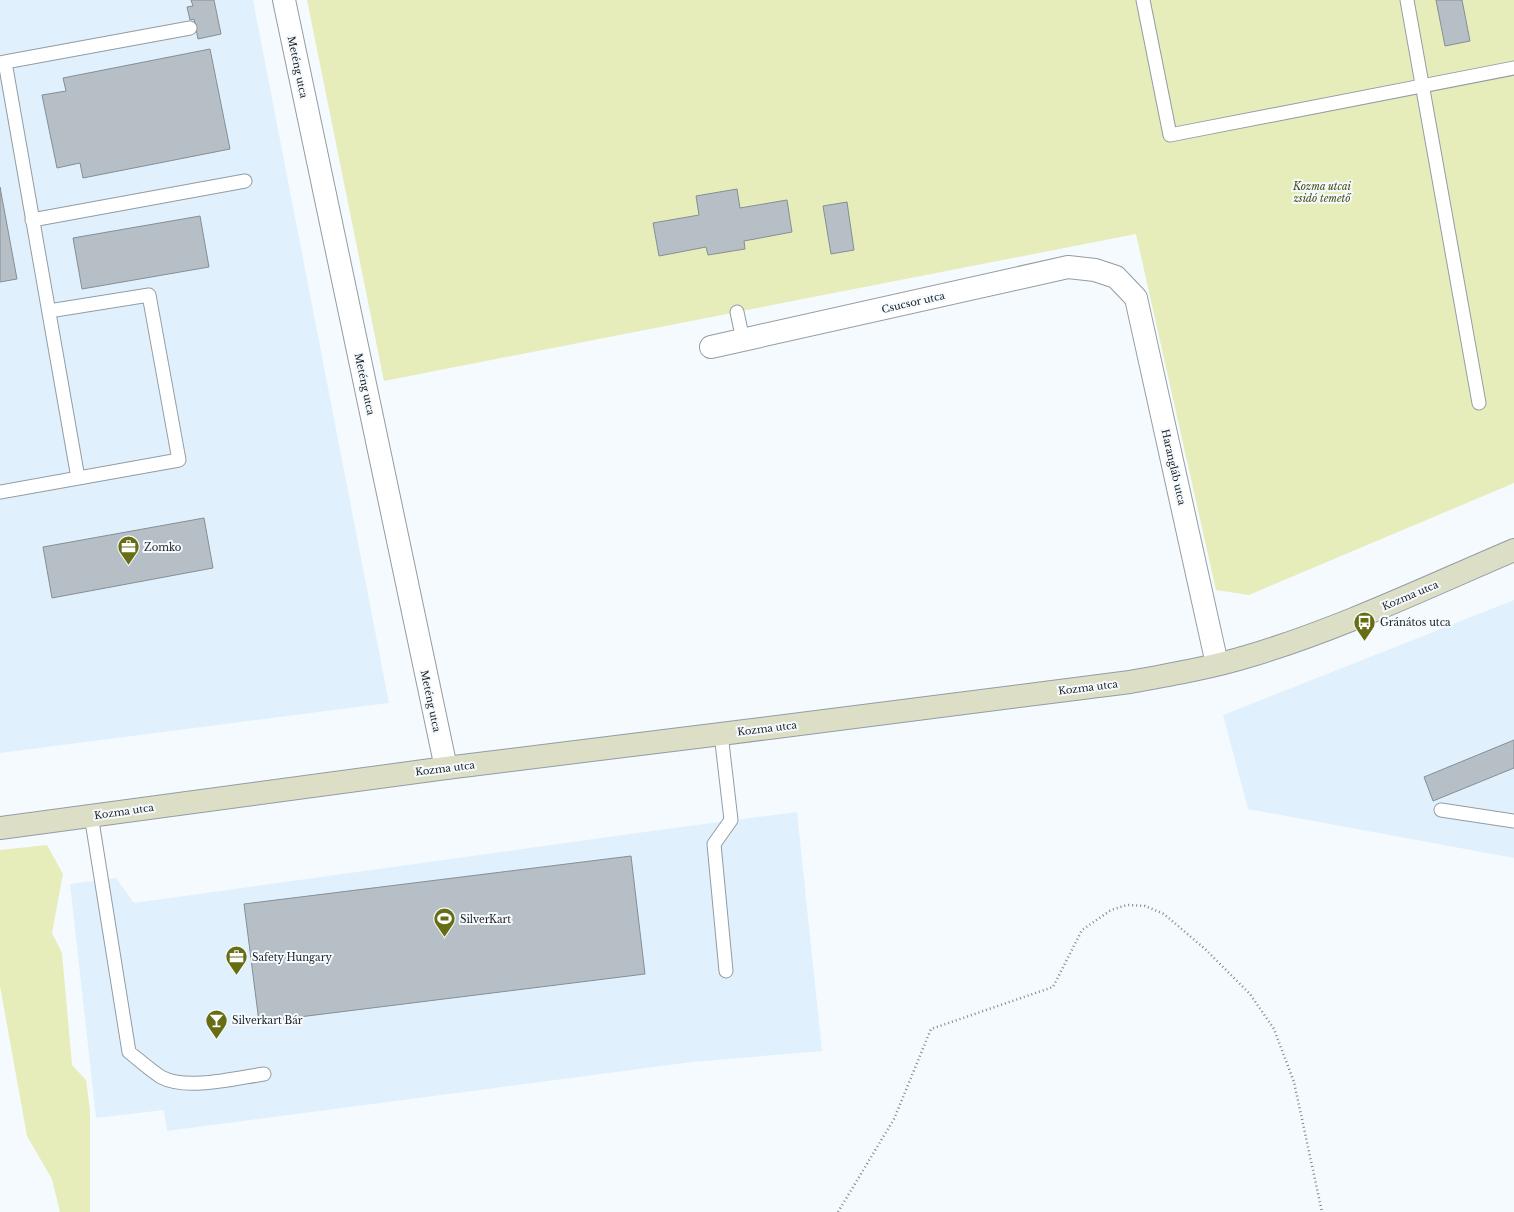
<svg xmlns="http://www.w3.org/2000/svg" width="1514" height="1212" font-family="'Libre Baskerville',serif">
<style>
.built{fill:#e0f1fd}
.green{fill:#e6edba}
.building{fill:#b6bfc6;stroke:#858e95}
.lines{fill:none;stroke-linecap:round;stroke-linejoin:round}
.lane-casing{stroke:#939ca3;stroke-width:15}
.street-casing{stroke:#939ca3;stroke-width:24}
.secondary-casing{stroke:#939ca3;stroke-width:24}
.path{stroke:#818689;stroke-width:2.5;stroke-dasharray:1 3;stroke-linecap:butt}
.lane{stroke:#fff;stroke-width:13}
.street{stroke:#fff;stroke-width:22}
.secondary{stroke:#dcdfc5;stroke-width:22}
.labels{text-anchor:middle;stroke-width:4;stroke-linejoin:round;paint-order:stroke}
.street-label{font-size:10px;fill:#222528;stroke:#f4fafe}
.park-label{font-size:10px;font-style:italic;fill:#494e13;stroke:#f4fafe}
.poi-label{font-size:10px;fill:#222528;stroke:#f4fafe;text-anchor:start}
</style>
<rect width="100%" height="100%" fill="#f4fafe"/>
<path class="built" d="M0,0H253L389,703L0,753Z
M1514,600V858L1248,809L1223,715Z
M797,812L822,1051L692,1062L167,1131L164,1110L96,1118L70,884L116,878L134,903L666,829Z"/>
<path class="green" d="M307,0H1514V483L1249,595L1216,590L1136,234L384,381Z
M47,845L63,874L52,933L62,953L72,1065L86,1080L90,1111V1212H60L52,1179L27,1136L0,986V850Z"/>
<path class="building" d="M191,0H214L221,34L198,39L194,19L190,20L187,7L193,6Z
M1436,0H1462L1470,41L1445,46Z
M210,49L230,149L83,178L80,163L57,168L42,95L66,91L63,78Z
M0,187L17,279L0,282Z
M737,189L740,208L787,200L792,232L744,241L745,249L708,255L706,247L659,256L653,223L699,215L696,196Z
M847,202L854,250L831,254L823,206Z
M200,216L209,267L82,289L73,238Z
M204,518L213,568L52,598L43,547Z
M1514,740V768L1433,801L1424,777Z
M631,856L645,974L259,1022L244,904Z"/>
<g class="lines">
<defs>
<path id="lane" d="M1143,0L1170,135L1514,68
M1407,0L1479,403
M5,62L190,28
M0,63L5,62L78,478
M32,220L245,181
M737,312L743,340
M0,492L179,460L149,295L49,311
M721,734L731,820L714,844L726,971
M1441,810L1514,821
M91,815L129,1052C139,1060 150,1070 161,1077C187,1091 236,1078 264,1074"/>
<path id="street" d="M284,0L446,768
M711,347L1068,267L1095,270L1116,277L1136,298L1217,664"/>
<path id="secondary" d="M0,828L446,768L721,734L1130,682C1169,675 1210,668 1249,656C1340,629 1427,587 1514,550"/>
</defs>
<use href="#lane" class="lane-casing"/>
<use href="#street" class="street-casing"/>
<use href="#secondary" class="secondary-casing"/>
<path class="path" d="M838,1212L894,1119L931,1029L1053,987L1082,930L1111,910L1127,905L1145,906L1164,914L1205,949L1250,994L1274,1029L1294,1082L1322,1212"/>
<use href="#lane" class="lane"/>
<use href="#street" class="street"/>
<use href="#secondary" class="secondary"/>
</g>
<defs>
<symbol id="office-pin" viewBox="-11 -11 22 30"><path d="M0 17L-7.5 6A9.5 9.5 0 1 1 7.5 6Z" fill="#666d12" stroke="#f4fafe"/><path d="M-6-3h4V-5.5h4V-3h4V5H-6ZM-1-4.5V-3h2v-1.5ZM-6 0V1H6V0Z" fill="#fff"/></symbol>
<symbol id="bus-pin" viewBox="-11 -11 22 30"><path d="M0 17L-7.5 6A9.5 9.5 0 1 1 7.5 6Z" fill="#666d12" stroke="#f4fafe"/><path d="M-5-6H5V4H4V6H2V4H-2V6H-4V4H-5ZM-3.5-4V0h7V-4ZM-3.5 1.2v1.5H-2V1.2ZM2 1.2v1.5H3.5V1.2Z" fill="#fff"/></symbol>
<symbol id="stadium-pin" viewBox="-11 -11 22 30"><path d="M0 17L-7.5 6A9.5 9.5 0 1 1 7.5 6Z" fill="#666d12" stroke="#f4fafe"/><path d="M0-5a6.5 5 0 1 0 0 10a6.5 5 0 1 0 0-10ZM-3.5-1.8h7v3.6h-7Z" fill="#fff"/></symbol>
<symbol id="bar-pin" viewBox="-11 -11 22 30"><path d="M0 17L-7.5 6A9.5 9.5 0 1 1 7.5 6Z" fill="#666d12" stroke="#f4fafe"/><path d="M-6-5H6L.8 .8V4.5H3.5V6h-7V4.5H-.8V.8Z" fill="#fff"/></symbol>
</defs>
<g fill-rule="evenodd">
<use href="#office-pin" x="116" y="534" width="25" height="34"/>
<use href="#bus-pin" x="1352" y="610" width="25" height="34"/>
<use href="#stadium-pin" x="432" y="906" width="25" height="34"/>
<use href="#office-pin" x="224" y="944" width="25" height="34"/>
<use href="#bar-pin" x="204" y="1008" width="25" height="34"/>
</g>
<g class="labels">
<g class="street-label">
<text transform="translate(298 67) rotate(78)" y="4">Meténg utca</text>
<text transform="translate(913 302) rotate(-13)" y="4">Csucsor utca</text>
<text transform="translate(365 384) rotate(78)" y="4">Meténg utca</text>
<text transform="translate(1174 467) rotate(77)" y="4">Harangláb utca</text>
<text transform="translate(1410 595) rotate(-23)" y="4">Kozma utca</text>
<text transform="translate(1088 687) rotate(-7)" y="4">Kozma utca</text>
<text transform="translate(431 701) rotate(78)" y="4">Meténg utca</text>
<text transform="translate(767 728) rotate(-7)" y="4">Kozma utca</text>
<text transform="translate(445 768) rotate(-7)" y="4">Kozma utca</text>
<text transform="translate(124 811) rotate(-8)" y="4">Kozma utca</text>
</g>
<g class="park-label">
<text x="1322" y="190">Kozma utcai<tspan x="1322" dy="12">zsidó temető</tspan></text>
</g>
<g class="poi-label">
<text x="144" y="551">Zomko</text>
<text x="1380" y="626">Gránátos utca</text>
<text x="460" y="923">SilverKart</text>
<text x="252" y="961">Safety Hungary</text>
<text x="232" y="1024">Silverkart Bár</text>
</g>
</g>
</svg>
